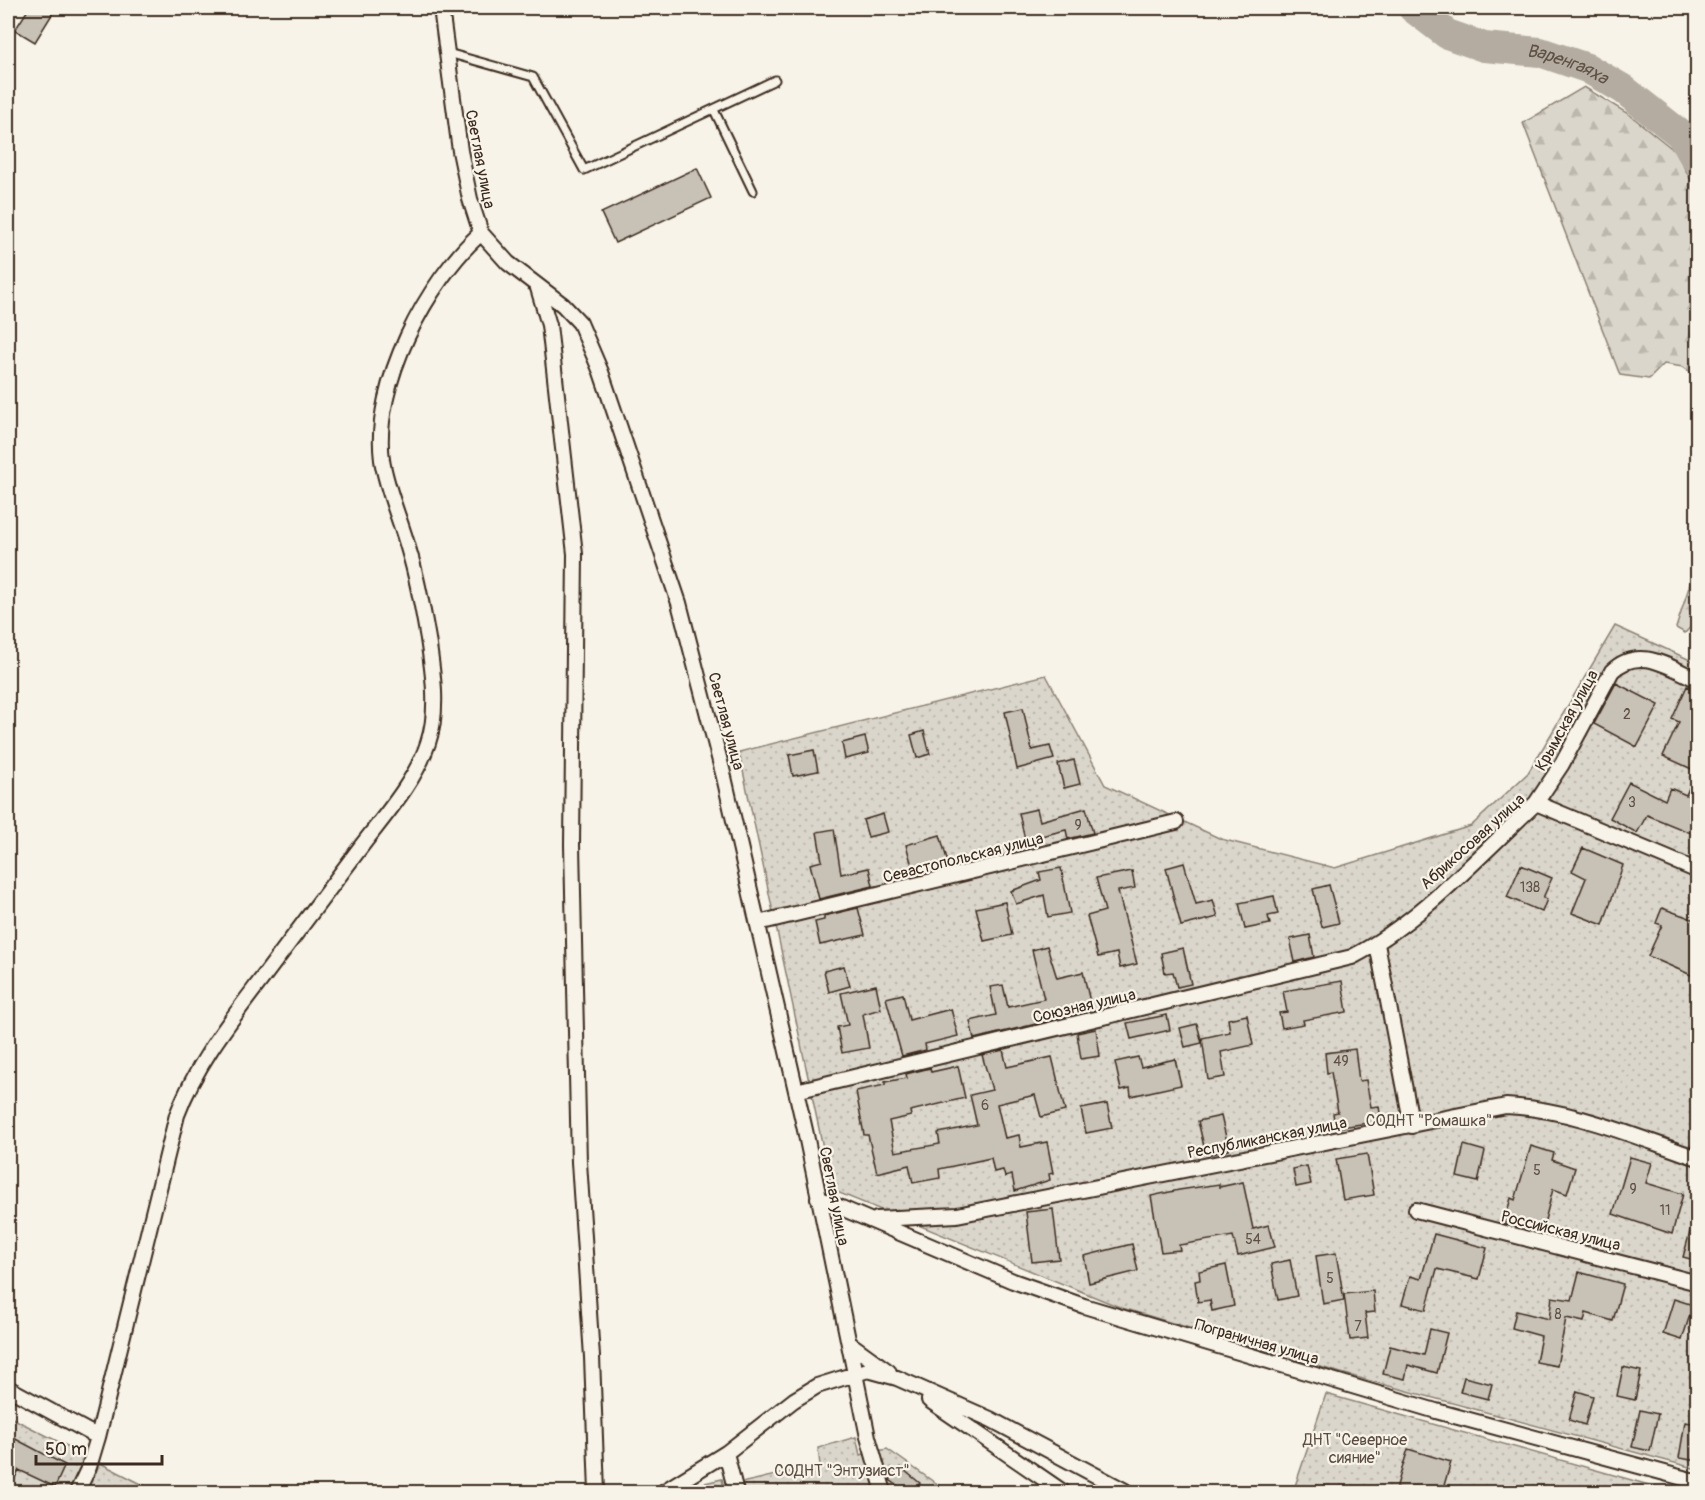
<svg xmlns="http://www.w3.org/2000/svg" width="1705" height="1500" font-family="Pangolin,sans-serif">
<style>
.forest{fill:url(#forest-firs);stroke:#8b8074;stroke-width:1.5}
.garden{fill:url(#garden-dots);stroke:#8b8074;stroke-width:1.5}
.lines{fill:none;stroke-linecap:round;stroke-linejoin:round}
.river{stroke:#b4aca0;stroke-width:30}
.building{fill:#c8c1b6;stroke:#3b2a1e;stroke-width:1.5}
.lane-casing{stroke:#3b2a1e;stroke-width:11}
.street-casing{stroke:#3b2a1e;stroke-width:18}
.lane{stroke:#f7f3e8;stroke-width:7}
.street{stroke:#f7f3e8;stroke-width:14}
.labels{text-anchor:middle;stroke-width:4.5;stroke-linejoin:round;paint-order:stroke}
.number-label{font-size:14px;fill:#5e5044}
.street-label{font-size:16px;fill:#3b2a1e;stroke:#f7f3e8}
.park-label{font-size:16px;fill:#5b4c41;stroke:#f7f3e8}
.water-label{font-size:18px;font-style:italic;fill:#5f5145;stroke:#f7f3e8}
</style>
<defs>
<pattern id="forest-firs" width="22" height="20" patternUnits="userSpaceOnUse" patternTransform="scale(1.5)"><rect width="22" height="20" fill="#dbd6cb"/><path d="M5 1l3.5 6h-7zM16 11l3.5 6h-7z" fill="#bdb8ae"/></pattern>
<pattern id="garden-dots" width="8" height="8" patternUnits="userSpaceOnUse" patternTransform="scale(1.5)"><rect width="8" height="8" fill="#dbd6cb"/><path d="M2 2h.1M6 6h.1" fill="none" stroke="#bdb8ae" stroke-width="1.8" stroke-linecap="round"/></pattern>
</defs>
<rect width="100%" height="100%" fill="#f7f3e8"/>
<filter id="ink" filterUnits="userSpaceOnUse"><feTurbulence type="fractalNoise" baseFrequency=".0167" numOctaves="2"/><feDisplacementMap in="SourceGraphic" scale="12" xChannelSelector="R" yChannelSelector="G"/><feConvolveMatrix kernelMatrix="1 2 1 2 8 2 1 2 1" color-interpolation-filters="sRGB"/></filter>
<g filter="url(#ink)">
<path class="forest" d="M1584,87L1630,115L1675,151L1697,191V377L1683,367L1664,364L1649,379L1620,375L1523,123Z
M1697,562V620L1685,633L1676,628Z"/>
<path class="garden" d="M1615,626L1697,663V1469L1341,1373L1122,1308L832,1190L739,752L1046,675L1105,785L1221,839L1335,868L1471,826L1528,773Z
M1326,1394L1674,1492H1293Z
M8,1416L157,1492H8Z
M856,1437L860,1455L887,1449L948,1492H744L741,1483L820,1465L818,1448Z
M722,1479L725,1492H682L688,1487Z"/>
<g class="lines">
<path class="river" id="s1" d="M1413,8L1447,34L1484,47L1540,52L1587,68L1623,89L1680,134L1698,162"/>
</g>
<path class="building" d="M29,8H56L35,42L15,30Z
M697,168L711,198L615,243L601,213Z
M1616,683L1659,705L1637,747L1594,724Z
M1687,686L1698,691V836L1647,815L1637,833L1610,818L1629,782L1665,800L1670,788L1686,795L1696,771L1663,756L1679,722L1672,719Z
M1023,708L1032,750L1050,746L1054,759L1017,769L1005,712Z
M924,731L930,754L917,758L911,735Z
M865,737L869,753L845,759L842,743Z
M814,750L818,771L793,776L789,755Z
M1074,760L1080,784L1064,788L1058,764Z
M1086,808L1093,833L1068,839L1066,830L1025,840L1019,813L1037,809L1040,821Z
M883,814L888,832L868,837L863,820Z
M834,829L841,874L869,868L873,886L819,899L810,864L822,861L817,832Z
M940,835L949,866L915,876L906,845Z
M1583,848L1623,865L1603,925L1572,913L1586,878L1572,871Z
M1184,863L1196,904L1213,900L1218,917L1181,926L1166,868Z
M1521,865L1552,878L1543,898L1547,899L1542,912L1507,897Z
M1061,868L1070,913L1048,917L1044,895L1016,904L1011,891L1041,880L1039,872Z
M1132,871L1135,888L1118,891L1137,964L1120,968L1117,953L1098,957L1087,916L1105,911L1096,878Z
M1329,885L1339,923L1322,927L1313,889Z
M1274,896L1278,914L1268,916L1270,924L1245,929L1239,903Z
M1005,902L1012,935L984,941L976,908Z
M858,908L865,935L820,945L815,922L824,920V916Z
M1662,908L1698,921V978L1648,956L1662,925L1656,923Z
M1310,935L1314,957L1295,962L1290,939Z
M1047,946L1057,978L1083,972L1091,1006L1084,1008L1085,1012L974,1039L970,1021L996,1015L990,987L1003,985L1008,1007L1044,999L1032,950Z
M1183,948L1191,984L1177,987L1173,972L1165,973L1161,953Z
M844,966L850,986L829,992L824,971Z
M1342,981L1347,1012L1303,1020L1304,1024L1282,1028L1279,1013L1287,1012L1283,991Z
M876,985L881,1009L863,1014L869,1048L842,1053L837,1027L848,1025L841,993Z
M903,994L909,1020L951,1009L958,1036L925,1044L926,1050L902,1056L886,998Z
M1167,1015L1170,1030L1131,1039L1127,1023Z
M1247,1015L1253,1045L1221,1052L1225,1077L1208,1080L1202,1038L1230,1032L1228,1019Z
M1197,1024L1202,1043L1185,1047L1180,1028Z
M1096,1029L1100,1056L1081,1059L1077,1033Z
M1355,1049L1359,1081L1366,1080L1371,1107L1379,1106L1381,1121L1335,1128L1333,1113L1338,1112L1331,1072L1327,1073L1325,1053Z
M1003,1050L1007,1067L1052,1057L1065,1111L1041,1117L1035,1095L997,1104L1005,1138L1019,1135L1021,1147L1047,1142L1053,1173L1049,1174L1050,1180L1015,1191L1012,1175L1005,1177L1003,1170L994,1172L991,1158L939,1169L940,1178L913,1183L909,1165L877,1173L868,1135H864L856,1091L885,1085V1082L907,1078L906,1074L930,1068L931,1072L958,1066L965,1098L910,1111L911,1116L889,1121L895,1152L940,1144L938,1133L977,1125L970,1095L992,1090L982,1055Z
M1138,1057L1141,1067L1175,1059L1181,1085L1131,1096L1130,1088L1121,1090L1115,1062Z
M1107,1104L1112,1128L1086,1133L1081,1109Z
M1221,1116L1229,1150L1206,1155L1198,1121Z
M1464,1145L1485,1151L1478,1182L1457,1177Z
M1531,1146L1554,1153L1552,1160L1575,1168L1567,1194L1553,1189L1542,1232L1504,1222L1511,1198L1515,1200Z
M1367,1154L1374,1195L1343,1200L1336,1159Z
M1630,1157L1652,1163L1646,1183L1683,1194L1672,1234L1613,1214Z
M1307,1166L1311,1184L1296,1187L1293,1169Z
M1243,1182L1253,1229L1269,1225L1275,1247L1238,1256L1233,1236L1179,1245L1180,1250L1161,1252L1151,1196L1179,1190L1219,1184V1187Z
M1053,1209L1059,1259L1032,1262L1026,1212Z
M1693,1221L1698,1222V1261L1683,1257Z
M1434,1234L1487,1248L1479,1279L1437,1269L1426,1310L1402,1304L1410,1276L1421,1279Z
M1132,1244L1138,1271L1089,1283L1084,1256Z
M1336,1253L1344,1300L1323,1304L1316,1256Z
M1290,1260L1297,1296L1278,1300L1271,1264Z
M1226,1265L1234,1306L1212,1311L1210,1300L1198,1302L1195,1281L1200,1280L1199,1271Z
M1579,1272L1623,1284L1613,1321L1586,1313L1584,1322L1566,1318L1557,1366L1536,1362L1541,1336L1512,1328L1516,1311L1549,1319L1552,1297L1572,1300Z
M1373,1291L1375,1312L1365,1313L1368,1338L1350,1340L1344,1294Z
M1674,1299L1693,1305L1682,1340L1663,1334Z
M1430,1329L1447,1333L1437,1373L1408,1365L1405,1379L1383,1374L1390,1346L1424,1355Z
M1623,1367L1641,1371L1635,1400L1617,1396Z
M1464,1377L1492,1384L1488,1399L1460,1392Z
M1577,1391L1593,1396L1585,1425L1569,1420Z
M1640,1410L1658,1414L1650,1451L1632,1447Z
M1685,1422L1698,1424V1461L1679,1458Z
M8,1435L65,1465L55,1487L19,1470L8,1492Z
M1408,1449L1451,1462L1442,1492H1395Z
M900,1467L920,1483L913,1492H906L890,1480Z"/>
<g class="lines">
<defs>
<path id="lane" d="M448,53L533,77L584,170L775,80
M714,110L753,191"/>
<path id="street" d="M441,8L460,151L470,199L481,233L508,263L563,305L580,323L601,372L679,603L724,777L805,1130L868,1437L884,1492
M538,288L549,325L575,554L572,845L575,988L579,1162L592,1357L597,1492
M1536,803L1562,764L1612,671C1639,645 1669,667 1698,680
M758,923L1176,822
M1377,944L1412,1126
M796,1091L1352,957C1420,922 1480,855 1536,803L1698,871
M818,1198L1013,1281L1084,1306L1436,1411L1698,1482
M1416,1210L1698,1283
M877,1219L957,1215L1506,1106C1573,1109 1635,1137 1698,1158
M849,1343L889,1372
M8,1388L98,1437
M929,1400L1063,1492
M726,1453L736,1492
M77,1492L89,1467L98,1437L177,1115C197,1062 231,1020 264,976C297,932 330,888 363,844C386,814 416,780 428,743C439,711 433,672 428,639C423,610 418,580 409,551C401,521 387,491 382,460C372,385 427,281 481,233
M663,1492L726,1453L794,1400L817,1386L868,1370L897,1378L990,1419L1127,1492"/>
</defs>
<use href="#lane" class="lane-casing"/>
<use href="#street" class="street-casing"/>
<use href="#lane" class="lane"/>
<use href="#street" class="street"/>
</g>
</g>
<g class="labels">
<g class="number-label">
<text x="1627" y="719">2</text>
<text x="1632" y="807">3</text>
<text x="1078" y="830">9</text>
<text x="1530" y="892">138</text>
<text x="1341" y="1066">49</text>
<text x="985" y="1110">6</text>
<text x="1537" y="1175">5</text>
<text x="1633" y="1194">9</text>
<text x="1665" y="1215">11</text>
<text x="1253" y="1244">54</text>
<text x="1330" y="1283">5</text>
<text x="1558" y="1319">8</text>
<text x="1358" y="1331">7</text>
</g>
<g class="street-label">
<text transform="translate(481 159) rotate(79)" y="6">Светлая улица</text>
<text transform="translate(1566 720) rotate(-61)" y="6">Крымская улица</text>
<text transform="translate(727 721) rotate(75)" y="6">Светлая улица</text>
<text transform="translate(1472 841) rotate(-42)" y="6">Абрикосовая улица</text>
<text transform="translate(963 857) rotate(-14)" y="6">Севастопольская улица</text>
<text transform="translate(1084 1005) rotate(-13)" y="6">Союзная улица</text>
<text transform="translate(1267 1137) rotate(-11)" y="6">Республиканская улица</text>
<text transform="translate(835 1196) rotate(79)" y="6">Светлая улица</text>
<text transform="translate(1561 1230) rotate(14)" y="6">Российская улица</text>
<text transform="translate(1257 1341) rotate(16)" y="6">Пограничная улица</text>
</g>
<g class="park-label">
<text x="1429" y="1126">СОДНТ "Ромашка"</text>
<text x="1355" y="1445">ДНТ "Северное<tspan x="1355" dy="18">сияние"</tspan></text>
<text x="842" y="1476">СОДНТ "Энтузиаст"</text>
</g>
<g class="water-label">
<text dy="6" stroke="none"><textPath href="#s1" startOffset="168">Варенгаяха</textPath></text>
</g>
</g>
<rect width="1705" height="1500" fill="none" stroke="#f7f3e8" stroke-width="30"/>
<rect x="15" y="15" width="1675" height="1470" fill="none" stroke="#3b2a1e" stroke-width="2" filter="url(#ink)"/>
<path d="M36 1455v9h126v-9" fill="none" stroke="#3b2a1e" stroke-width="3"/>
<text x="45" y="1455" font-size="18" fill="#3b2a1e" stroke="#f7f3e8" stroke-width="4.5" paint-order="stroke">50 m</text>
</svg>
